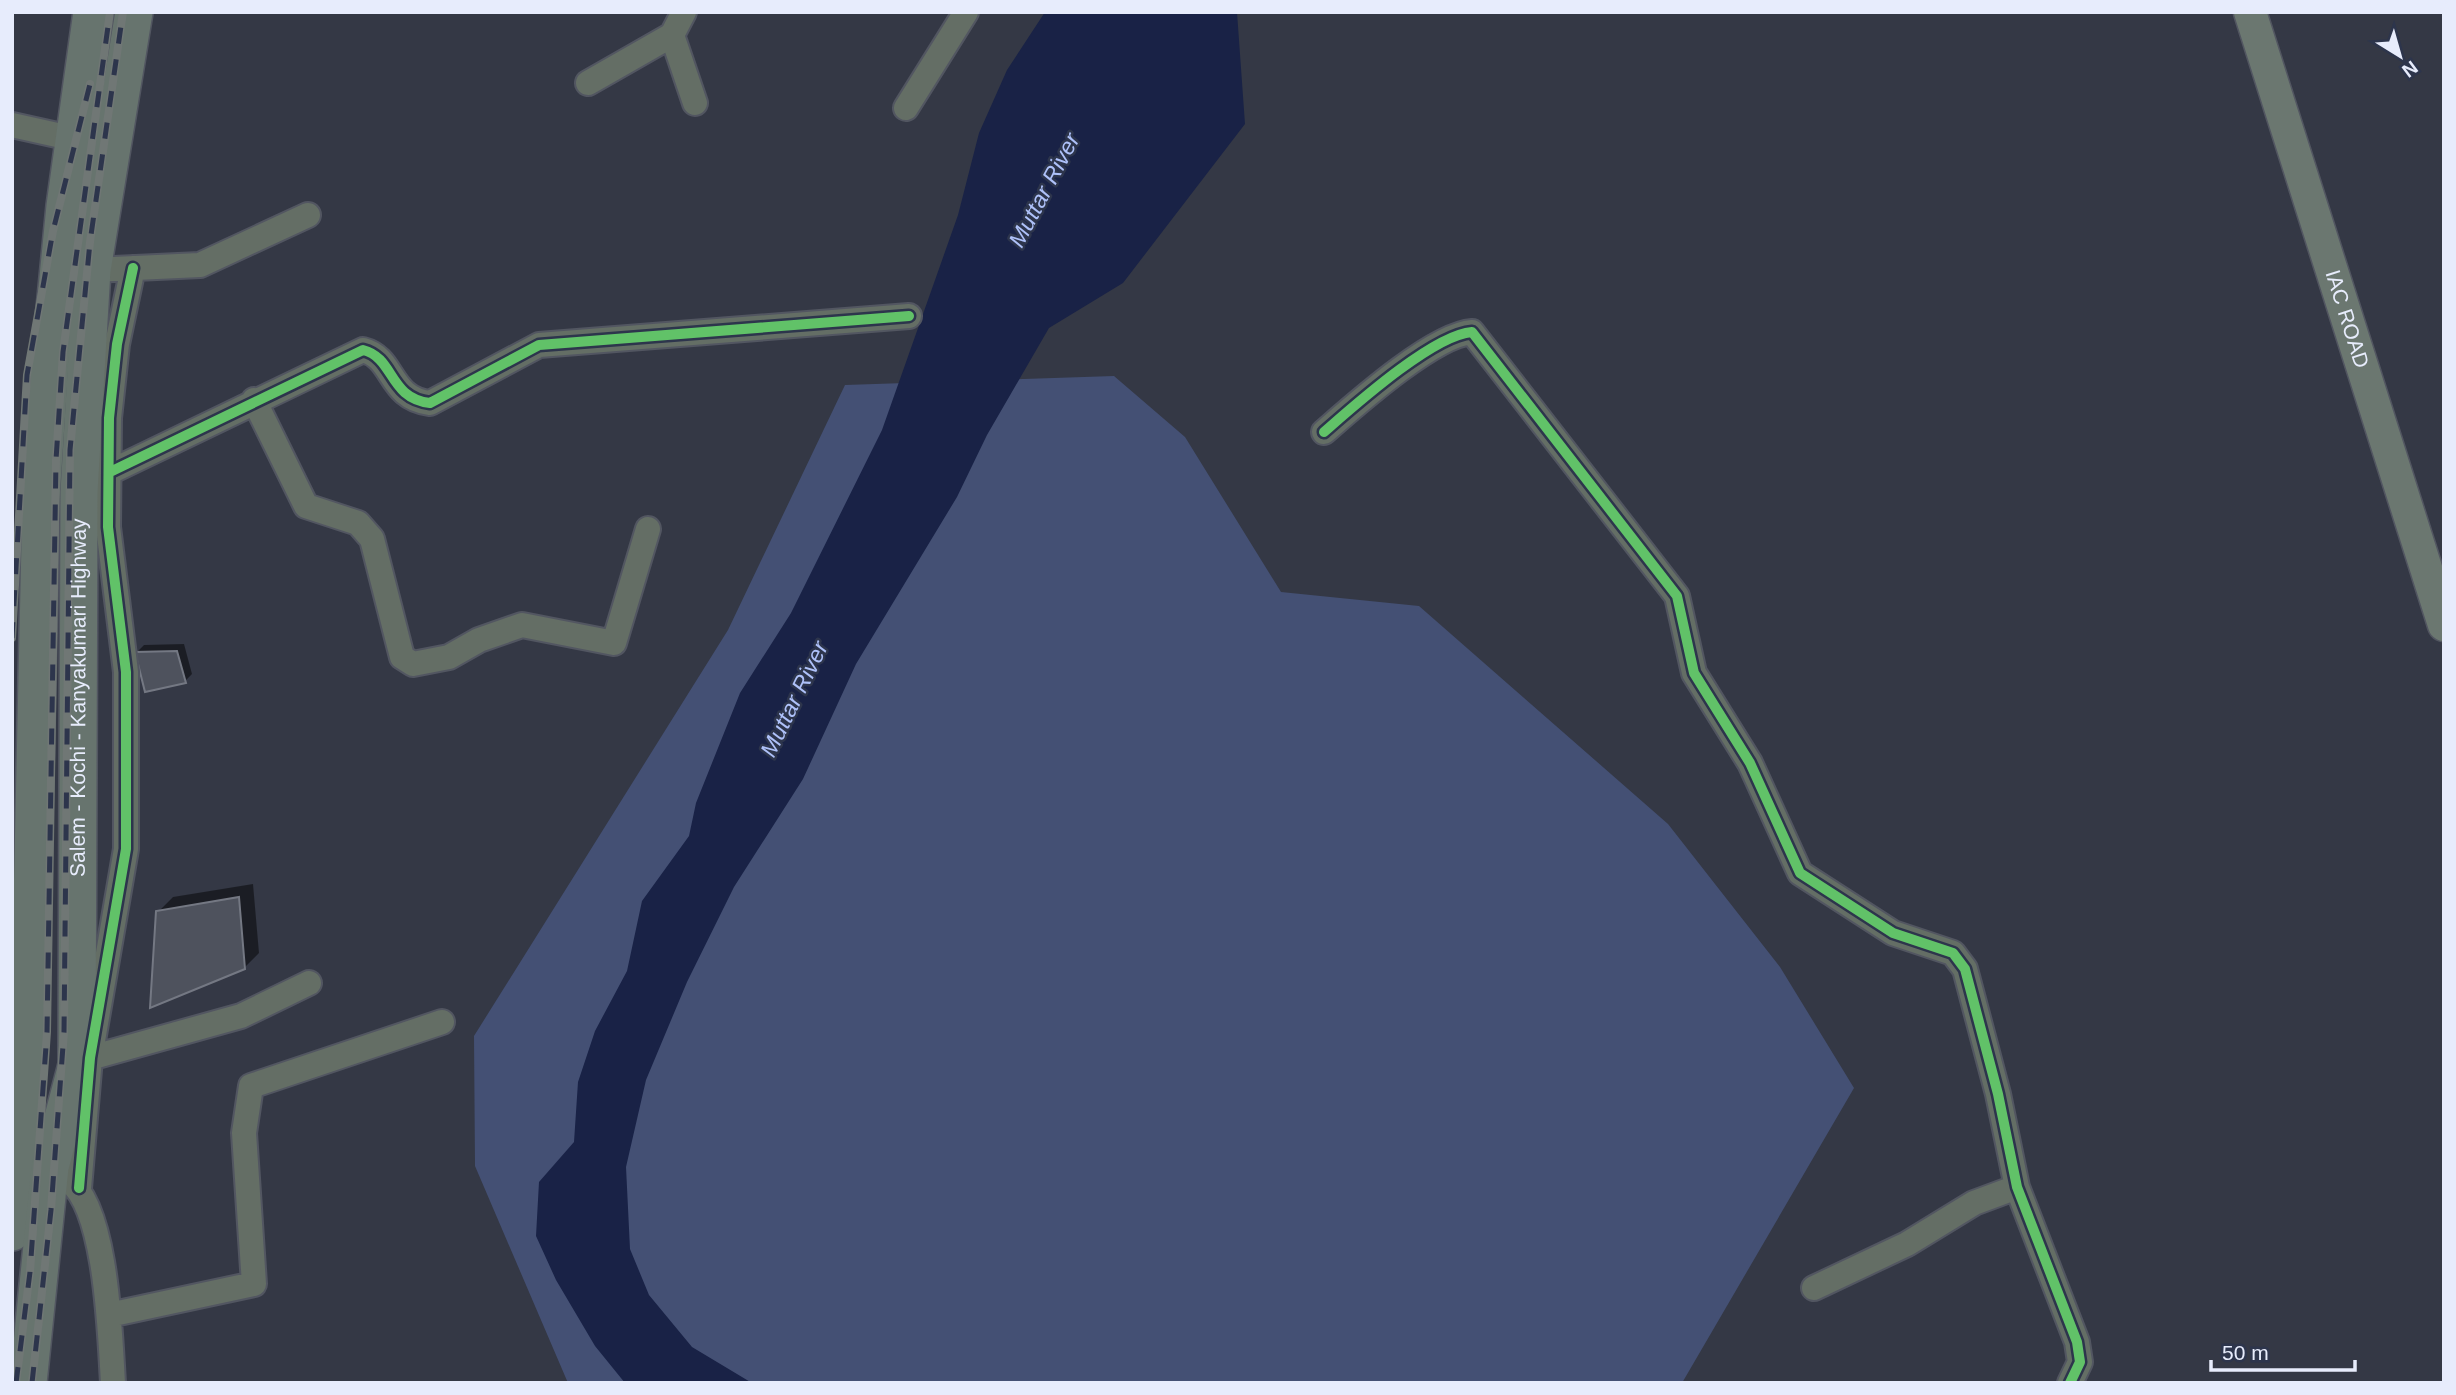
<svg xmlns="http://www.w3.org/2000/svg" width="2456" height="1395" font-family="Arial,sans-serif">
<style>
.green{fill:#445074}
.water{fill:#192246}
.shadow{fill:#0007}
.building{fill:#4e525d;stroke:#747883;stroke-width:2}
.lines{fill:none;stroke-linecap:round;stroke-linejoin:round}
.minor-casing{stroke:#525661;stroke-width:28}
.major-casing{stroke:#525661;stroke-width:35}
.highway-casing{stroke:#525661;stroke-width:40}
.minor{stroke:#646e65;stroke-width:24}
.major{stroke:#6b7770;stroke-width:32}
.highway{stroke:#67746e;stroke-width:37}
.rail-casing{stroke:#707775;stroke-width:8}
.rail{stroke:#2d354c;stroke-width:5;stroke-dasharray:16;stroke-linecap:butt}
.cycleway-casing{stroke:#2d354c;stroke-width:15}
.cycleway{stroke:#61c268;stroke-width:10}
.labels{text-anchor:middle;stroke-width:5;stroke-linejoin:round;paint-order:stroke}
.street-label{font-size:21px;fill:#e7ecfc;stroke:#2d354c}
.water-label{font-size:23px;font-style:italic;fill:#aec1f9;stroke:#2d354c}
</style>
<rect width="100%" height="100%" fill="#343845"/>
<path class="green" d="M1114,376L1185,437L1281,592L1419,606L1668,824L1780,967L1854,1088L1682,1383H568L475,1166L474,1036L728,630L845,385Z"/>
<path class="water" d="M1045,12H1237L1245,124L1123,283L1049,328L987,435L957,497L856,664L803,779L734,887L687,982L646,1080L626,1167L630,1249L649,1295L692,1347L752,1383H625L595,1346L556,1280L536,1236L539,1182L574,1142L578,1082L595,1031L627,971L642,901L689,836L696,803L740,693L791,613L882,430L958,215L979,133L1007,70Z"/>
<path class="shadow" d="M184,644L192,674L185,681L146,690L137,652L144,645Z
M253,884L259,953L244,968L158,912L173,897Z"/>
<path class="building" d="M177,651L186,683L145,692L135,652Z
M239,897L245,969L150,1008L156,911Z"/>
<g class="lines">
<defs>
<path id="minor" d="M684,12L672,35L695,103
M588,83L672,35
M906,108L966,12
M12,125L75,139
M92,270L200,265L308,215
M254,400L306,506L358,523L372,539L402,657L413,664L449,657L479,640L522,625L614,643L648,529
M1324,432C1355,405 1433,335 1472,332L1677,596L1694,673L1750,763L1800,873L1893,933L1953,953L1965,969L1998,1094L2017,1187L2077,1342L2080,1362L2070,1383
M110,472L363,350C395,358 388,398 430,403L539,345L909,316
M90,1058L241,1016L309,983
M68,1180C107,1208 110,1336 113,1383
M79,1188L90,1058L126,849V672L108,527L109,418L117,344L133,268
M1814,1288L1907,1244L1974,1203L2017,1187
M109,1315L254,1284L244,1133L251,1086L442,1022"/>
<g id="major">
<path id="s1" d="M2250,12L2444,625"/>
</g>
<g id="highway">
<path d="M12,1232L31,948L41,498L51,349L65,206L92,12"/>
<path id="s2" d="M28,1383L50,1167L77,1065L79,492L92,270L134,12"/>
</g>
</defs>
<use href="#minor" class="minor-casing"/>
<use href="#major" class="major-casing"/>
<use href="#highway" class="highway-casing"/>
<use href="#minor" class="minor"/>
<use href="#major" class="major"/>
<use href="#highway" class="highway"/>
<defs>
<path id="rail" d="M12,638L27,375L53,231L90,84
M16,1383L30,1272L47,1032L56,460L63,352L110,12
M32,1383L51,1210L64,1032L70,450L90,242L123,12"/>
</defs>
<use href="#rail" class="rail-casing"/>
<use href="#rail" class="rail"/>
<defs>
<path id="cycleway" d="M1324,432C1355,405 1433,335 1472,332L1677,596L1694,673L1750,763L1800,873L1893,933L1953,953L1965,969L1998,1094L2017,1187L2077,1342L2080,1362L2070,1383
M110,472L363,350C395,358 388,398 430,403L539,345L909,316
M79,1188L90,1058L126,849V672L108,527L109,418L117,344L133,268"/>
</defs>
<use href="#cycleway" class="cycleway-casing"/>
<use href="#cycleway" class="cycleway"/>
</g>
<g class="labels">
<g class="street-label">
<text dy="7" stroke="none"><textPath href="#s1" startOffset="322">IAC ROAD</textPath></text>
<text dy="7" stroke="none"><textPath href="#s2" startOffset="690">Salem - Kochi - Kanyakumari Highway</textPath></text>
</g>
<g class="water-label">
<text transform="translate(1044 190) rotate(-62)" y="8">Muttar River</text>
<text transform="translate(794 699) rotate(-64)" y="8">Muttar River</text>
</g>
</g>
<rect width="2456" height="1395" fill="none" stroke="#e7ecfc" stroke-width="28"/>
<g transform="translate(2400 56) rotate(143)" stroke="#2d354c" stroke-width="5" paint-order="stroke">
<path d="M0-5L12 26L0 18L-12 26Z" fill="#e7ecfc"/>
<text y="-10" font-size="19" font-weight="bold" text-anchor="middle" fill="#e7ecfc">N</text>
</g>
<path d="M2211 1360v10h144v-10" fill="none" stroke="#e7ecfc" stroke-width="3.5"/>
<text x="2222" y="1360" font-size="21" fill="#e7ecfc" stroke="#2d354c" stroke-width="5" paint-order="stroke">50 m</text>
</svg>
